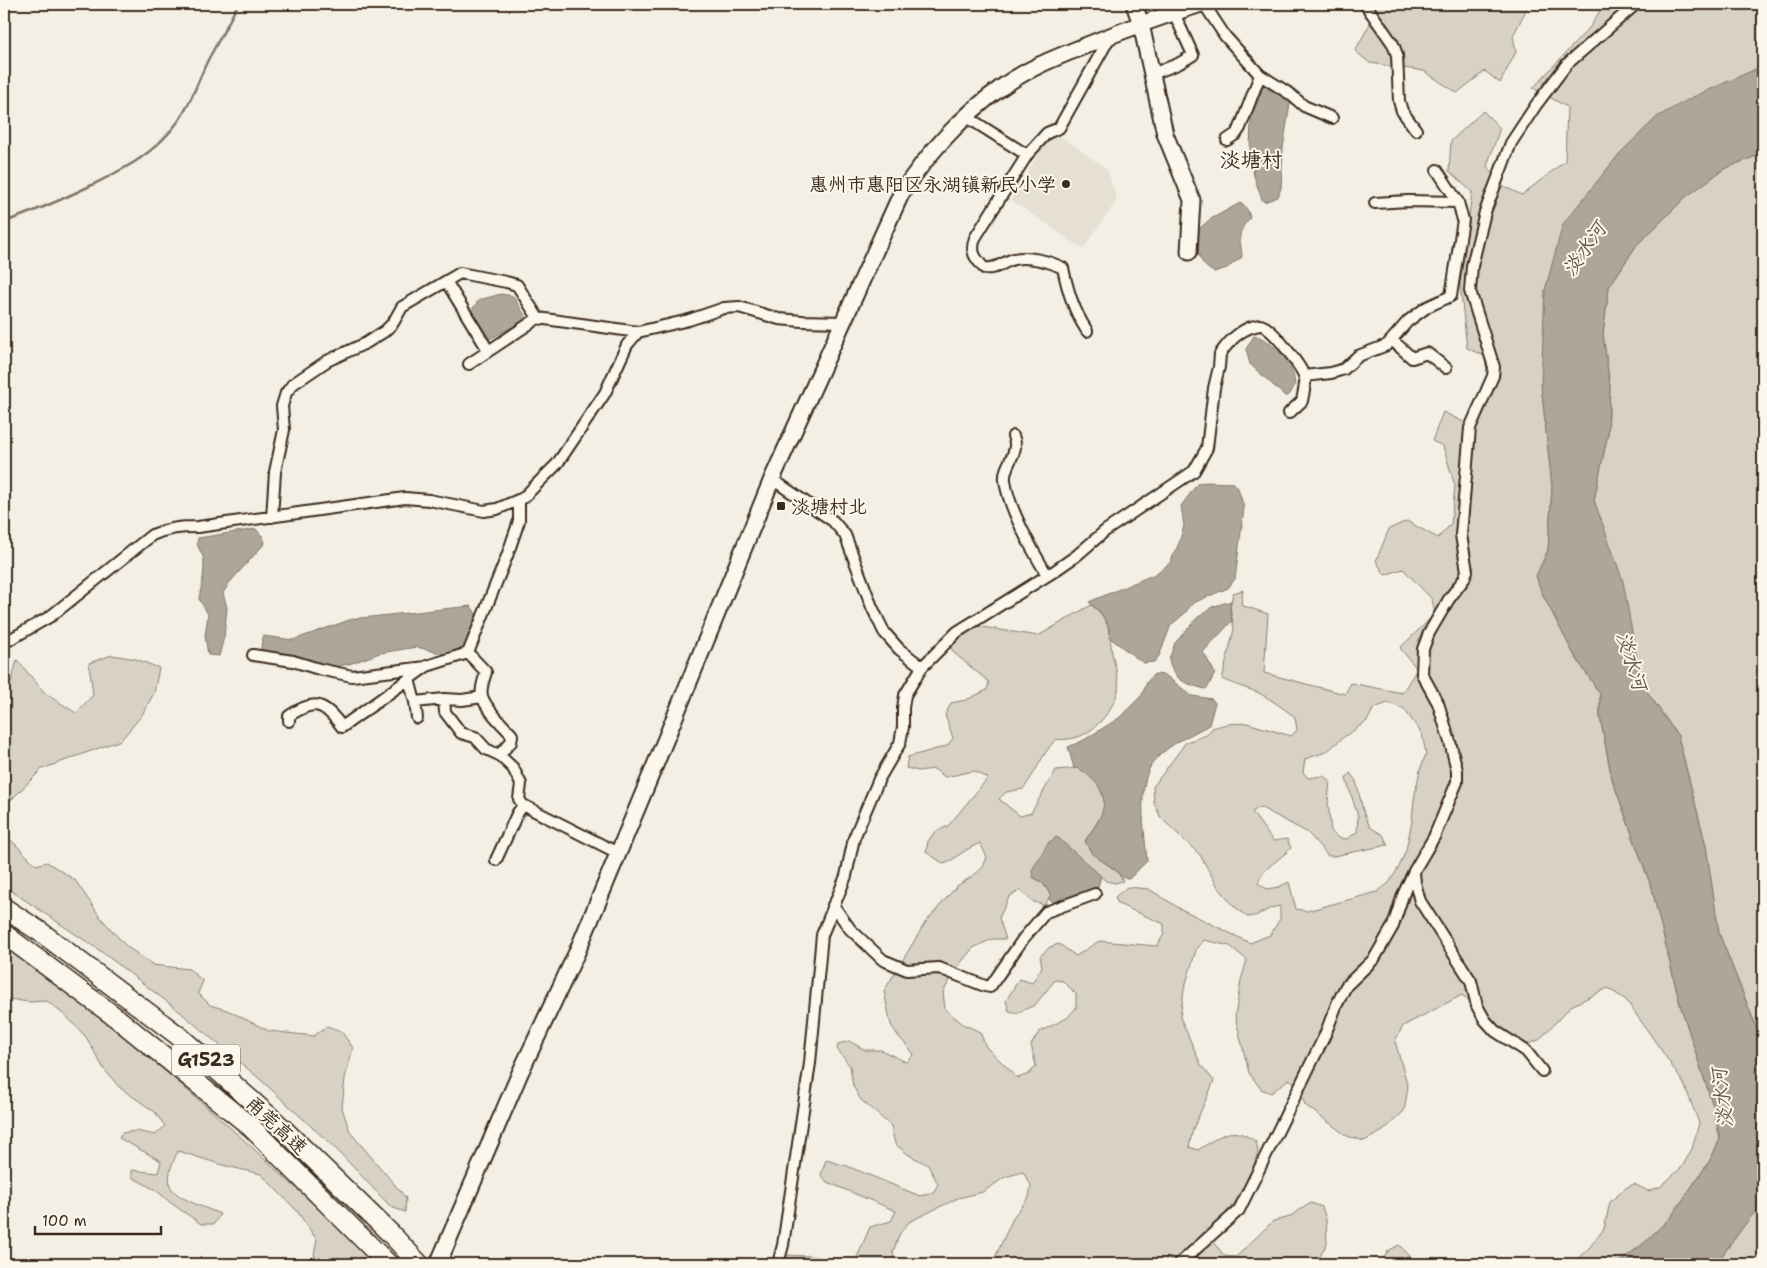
<svg xmlns="http://www.w3.org/2000/svg" width="1767" height="1268" font-family="'Shantell Sans','LXGW WenKai TC',sans-serif">
<style>
.built{fill:#e5dfd4}
.green{fill:#d8d1c6;stroke:#8a7e72;fill-rule:evenodd}
.water{fill:#afa69a;stroke:#817468}
.lines{fill:none;stroke-linecap:round;stroke-linejoin:round}
.stream{stroke:#817468;stroke-width:2.5}
.street-casing{stroke:#3b2a1e;stroke-width:14}
.secondary-casing{stroke:#3b2a1e;stroke-width:19}
.highway-casing{stroke:#3b2a1e;stroke-width:22}
.street{stroke:#fbf7ec;stroke-width:10}
.secondary{stroke:#fbf7ec;stroke-width:15}
.highway{stroke:#fbf7ec;stroke-width:19}
.poi-dot{fill:#3b2a1e;stroke:#fbf7ec;stroke-width:2}
.labels{text-anchor:middle;stroke-width:4;stroke-linejoin:round;paint-order:stroke}
.shield{fill:#fbf7ec;stroke:#75685c;stroke-width:1}
.shield-label{font-size:18px;font-weight:bold;fill:#3b2a1e}
.poi-label{font-size:19px;fill:#3b2a1e;stroke:#fbf7ec;text-anchor:end}
.street-label{font-size:19px;fill:#3b2a1e;stroke:#fbf7ec}
.water-label{font-size:20px;font-style:italic;fill:#645549;stroke:#fbf7ec}
.quarter-label{font-size:21px;fill:#3b2a1e;stroke:#fbf7ec}
</style>
<rect width="100%" height="100%" fill="#f3efe4"/>
<filter id="ink" filterUnits="userSpaceOnUse"><feTurbulence type="fractalNoise" baseFrequency=".02" numOctaves="2"/><feDisplacementMap in="SourceGraphic" scale="10" xChannelSelector="R" yChannelSelector="G"/><feConvolveMatrix kernelMatrix="1 2 1 2 8 2 1 2 1" color-interpolation-filters="sRGB"/></filter>
<g filter="url(#ink)">
<path class="built" d="M1061,136L1107,169L1117,200L1083,249L1011,200L1047,140Z"/>
<path class="green" d="M1376,4H1529L1513,36L1516,52L1500,83L1485,71L1457,93L1424,71L1370,63L1355,51L1377,11Z
M1604,4H1763V66L1691,98L1541,384L1552,487L1548,550L1536,576L1542,593L1573,653L1600,694V717L1612,779L1652,889L1680,1004L1713,1106L1720,1139L1710,1160L1671,1217L1644,1243L1617,1264H1572L1589,1248L1604,1229L1610,1202L1627,1187L1634,1184L1648,1191L1660,1187L1682,1167L1692,1149L1699,1123L1684,1084L1657,1044L1626,1000L1608,988L1571,1006L1539,1040L1523,1046L1488,1028L1470,1002L1462,995L1403,1026L1395,1041L1408,1087L1404,1111L1383,1131L1364,1141L1347,1136L1305,1105L1299,1086L1289,1079L1271,1093L1261,1089L1249,1073L1235,1016L1241,980L1247,960L1230,946L1204,940L1196,950L1184,990L1180,1017L1201,1065L1214,1081L1193,1129L1189,1147L1198,1150C1221,1136 1231,1123 1256,1142L1258,1151L1248,1187L1220,1220L1212,1239L1224,1256L1236,1257L1273,1221L1287,1218L1311,1203L1322,1207L1326,1219L1327,1243L1316,1264H992L1014,1216L1029,1197L1031,1185L1023,1172L1005,1177L983,1192L958,1198L909,1222L900,1233L893,1252L895,1264H781L785,1255L810,1256L855,1262L870,1227L891,1221L896,1211L827,1182L821,1175L826,1160L847,1166L920,1196L933,1193L938,1184L928,1165L909,1155L895,1144L891,1126L861,1100L853,1086L850,1066L837,1049L838,1044L849,1041L865,1050H881L906,1062L914,1054L899,1037L891,1025L884,991L925,923L957,886L974,875L983,867L987,857L980,843L966,850L949,862L944,864L926,852L928,841L935,832L948,826L988,778L974,771L945,777L934,769L918,771L906,768L908,757L947,746L953,738L945,715L951,703L966,700L987,690L989,682L954,653L945,637L964,624L1038,636L1091,605C1110,619 1109,631 1112,653C1114,662 1120,683 1118,691C1113,710 1094,734 1074,738C1068,740 1061,739 1055,740C1041,756 1036,773 1023,789L1006,792L999,799L1020,816L1031,813L1056,770L1077,768L1086,773L1099,785L1105,802L1102,815L1085,841L1092,854L1117,871L1123,881L1115,883L1106,881L1057,837L1048,843L1033,877L1043,883L1051,896L1044,905L1034,902L1020,890L1009,897L999,918L1006,939H992L973,948L959,965L943,992L945,1009L963,1024L980,1032L986,1047L1018,1078L1029,1074L1036,1066L1031,1045L1039,1032L1067,1018L1076,1008V994L1063,981L1055,980L1035,1005L1017,1013L1009,1011L1006,1001L1019,979L1032,983L1042,967L1040,956L1050,947L1059,944L1076,956L1099,941L1157,946L1164,934V924L1118,904L1115,897L1127,887L1149,889L1179,908L1250,943L1270,935L1280,919V906C1265,908 1261,917 1247,917L1234,906L1218,887L1200,855L1161,818L1154,803L1153,787L1186,742L1207,735L1212,728L1227,724L1247,723L1291,736L1297,730L1295,717C1283,708 1272,700 1259,693C1247,688 1234,685 1222,679L1234,629L1230,607L1233,593L1243,590L1241,605L1268,614L1264,673L1345,694L1351,683L1402,693L1417,669L1400,648L1435,614L1432,599L1403,569L1385,575L1376,561L1389,529L1407,521L1438,538L1451,524L1455,486L1443,446L1432,441L1443,412L1466,423L1489,379L1484,356L1467,348L1460,285L1472,192L1449,171L1451,141L1483,111L1500,128L1487,166L1501,185L1522,195L1565,161L1567,107L1533,88L1590,27ZM1388,703L1404,709L1422,734L1426,754L1420,770L1414,799L1412,821L1406,850L1399,867L1389,883L1377,892L1307,911L1296,909L1289,882L1279,887L1267,889L1258,883C1263,867 1280,860 1291,848L1287,839L1273,841L1252,812L1260,807L1308,833L1328,856H1334L1388,845L1383,835L1370,827L1364,814L1356,781L1350,773L1346,779L1358,816L1357,832L1347,839L1338,838L1331,831L1328,802L1330,781L1323,776L1308,778L1303,772L1305,759L1326,752L1344,737L1367,721L1374,708Z
M1763,153V1044L1719,933L1706,846L1678,736L1641,683L1636,656L1594,500L1608,433L1610,387L1603,334L1609,287L1636,246L1687,196L1724,169Z
M112,655L136,659L159,668L154,693L142,715L121,740L42,769L4,807V687L11,683L17,660L45,693L76,713L93,695L89,663Z
M4,833L36,865L47,862L75,880L101,918L126,946L153,965L189,969L203,981L198,993L210,1005L227,1010L269,1031L314,1036L327,1026L341,1031L353,1048L345,1078L342,1108L350,1132L406,1198L405,1212L391,1207L338,1151L262,1081L179,1011L102,952L4,886Z
M4,940C100,1016 195,1093 284,1177C314,1205 346,1233 374,1264H317L314,1254L317,1240L297,1211L261,1174L226,1166L178,1151C174,1160 167,1173 170,1185C173,1198 207,1208 220,1214L214,1224H201L171,1203L157,1191L132,1177V1170L158,1173L161,1161L119,1138L122,1133L136,1131L155,1135L165,1126L155,1112L119,1087L104,1069L86,1037L68,1018L47,1001L28,1002L4,998Z
M1763,1204V1264H1716L1749,1219Z
M1399,1245L1418,1264H1354L1381,1263L1388,1251Z"/>
<path class="water" d="M1763,66V153L1724,169L1687,196L1636,246L1609,287L1603,334L1610,387L1608,433L1594,500L1623,581L1641,683L1678,736L1706,846L1719,933L1763,1044V1204L1749,1219L1716,1264H1617L1644,1243L1671,1217L1710,1160L1720,1139L1713,1106L1680,1004L1652,889L1612,779L1600,717V694L1573,653L1542,593L1536,576L1548,550L1552,487L1541,384L1545,290L1563,224L1620,153L1657,117L1691,98Z
M1266,85L1286,98L1290,103L1283,148L1281,188L1278,197L1264,202L1262,200L1254,176L1250,152L1251,117L1263,87Z
M1240,203L1243,204L1248,211L1250,218C1235,234 1241,238 1242,257L1227,268L1214,272C1198,265 1196,248 1196,232L1209,220Z
M501,294L513,296L527,319L488,340L469,314L479,300Z
M1254,336C1263,335 1283,354 1288,362C1292,368 1294,377 1295,385L1290,394L1286,397L1250,364L1246,349Z
M1206,482L1233,483L1238,488L1244,508L1235,579L1228,588L1193,603L1184,614L1171,625L1159,656L1154,662L1143,663L1110,638L1109,627L1101,613L1089,602L1155,574L1170,563L1179,543L1184,526L1181,506L1198,483Z
M256,529L263,537L265,543L230,582L223,593L227,608L224,637L219,656L208,655L205,636L208,614L199,599C201,586 206,571 203,557C201,550 195,546 198,538Z
M1231,601L1230,607L1232,621L1203,652L1215,673L1208,687L1205,689C1184,683 1174,681 1169,659L1175,643L1197,618L1212,607Z
M471,606L478,617L469,645L461,653L451,656L417,647L380,653L352,663L332,668L260,653L263,636L293,640L352,619Z
M1154,674L1165,675L1192,696L1212,699L1215,703L1209,725C1191,735 1169,744 1155,760C1135,783 1145,832 1147,861L1129,879L1120,876L1117,871L1092,854L1085,841C1101,818 1115,799 1090,777C1085,772 1080,768 1074,768L1068,747L1084,740L1119,718L1142,695L1147,682Z
M1057,837L1101,876L1098,887L1054,902L1048,899L1051,895L1043,883L1033,877L1032,870L1048,843Z"/>
<g class="lines">
<path class="stream" d="M4,222C34,212 63,199 92,185C126,168 154,154 177,123C192,103 198,79 209,58C219,40 229,22 238,4"/>
<defs>
<path id="street" d="M1204,4L1225,36L1260,75L1290,94L1304,106L1332,118
M1365,4L1393,44L1397,55L1399,101L1402,111L1416,130
M1152,74L1178,64L1193,55L1174,13
M967,117L1027,155
M1227,140L1236,134L1240,128L1260,75
M1375,203L1408,201L1458,202
M446,281L488,350
M1087,331C1074,311 1068,292 1063,268C1049,261 1029,256 1014,259C1003,262 996,270 984,268C975,258 970,252 975,238L1027,155L1047,133L1059,128L1111,35
M1392,340L1412,358L1427,353L1446,368
M469,364L538,318L638,332L689,320L724,308L739,307L779,319L802,321L843,322
M1304,376L1331,373L1344,369L1358,356L1387,345L1408,321L1427,307L1451,296L1463,220L1458,202L1437,170
M1013,436C1021,453 1003,464 1005,480C1008,508 1033,551 1047,575
M772,479L833,521L845,535L872,607L884,632L899,649L922,667L957,632L1053,572L1076,556L1105,531L1194,471L1207,448L1214,388L1219,367L1220,354C1229,341 1243,327 1260,325C1270,324 1302,368 1305,378C1306,385 1303,394 1302,401L1289,413
M272,517L275,472L284,430L282,406L286,393L293,384L327,361L366,343L385,331L393,323L402,307L460,273L506,282L517,285L538,318
M4,643L51,616L152,535C168,528 181,527 198,527L405,498L429,500L484,511L497,509L523,498L557,464L605,393L627,345L638,332
M468,653L486,672C484,680 480,688 482,696C485,708 503,725 512,735L511,742L499,755
M253,655L293,661L319,669L352,676L426,667
M409,679L415,702L417,718
M444,699L462,700L482,697
M415,702L444,699L445,712L461,733L475,737L486,749L499,755L513,768L521,784L519,799L523,805L618,853
M289,721V716C315,698 324,703 342,727L427,666L468,653L507,556L519,521V500
M496,860L517,814L523,805
M1414,872L1415,883L1420,901L1471,981L1477,1006L1485,1020L1495,1031L1526,1051L1542,1071
M833,905L850,929L883,960L907,970L939,968L985,986L990,987L1023,939L1046,912L1095,894
M778,1264L783,1245L810,1063L822,935L846,876L854,838L879,779L900,743L903,727V708L905,695L922,667
M1179,1264L1239,1210L1324,1037L1337,1004L1346,986L1374,959L1393,926L1403,895L1414,871L1434,837L1457,782V770L1450,742L1438,703L1422,674L1423,649L1429,633L1449,599L1464,579L1467,571L1461,535L1470,428L1493,376L1494,367L1470,291L1472,266L1485,212L1511,143L1536,105L1567,64L1636,4"/>
<path id="secondary" d="M1134,4L1141,24L1165,134L1192,200L1189,252
M438,1264L520,1073L577,952L658,758L772,479L901,194C926,155 964,114 1002,87C1028,68 1057,57 1087,45C1124,30 1162,16 1201,4"/>
<path id="highway" d="M4,908L42,933L180,1037L280,1126L391,1234L419,1264
M4,934L118,1019L251,1127L388,1264"/>
</defs>
<use href="#street" class="street-casing"/>
<use href="#secondary" class="secondary-casing"/>
<use href="#highway" class="highway-casing"/>
<use href="#street" class="street"/>
<use href="#secondary" class="secondary"/>
<use href="#highway" class="highway"/>
</g>
</g>
<g class="poi-dot">
<circle cx="1066" cy="184" r="5"/>
<rect x="776" y="501" width="10" height="10" rx="2.5"/>
</g>
<g class="labels">
<rect class="shield" x="172" y="1044.5" width="68" height="31" rx="4"/>
<g class="shield-label">
<text x="206" y="1066">G1523</text>
</g>
<g class="poi-label">
<text x="1056" y="191">惠州市惠阳区永湖镇新民小学</text>
<text x="791" y="513" text-anchor="start">淡塘村北</text>
</g>
<g class="street-label">
<text transform="translate(277 1125) rotate(43)" y="7">甬莞高速</text>
</g>
<g class="water-label">
<text transform="translate(1584 249) rotate(-55)" y="7">淡水河</text>
<text transform="translate(1632 661) rotate(73)" y="7">淡水河</text>
<text transform="translate(1722 1098) rotate(-97)" y="7">淡水河</text>
</g>
<g class="quarter-label">
<text x="1251" y="167">淡塘村</text>
</g>
</g>
<rect width="1767" height="1268" fill="none" stroke="#fbf7ec" stroke-width="20"/>
<rect x="10" y="10" width="1747" height="1248" fill="none" stroke="#3b2a1e" stroke-width="2" filter="url(#ink)"/>
<path d="M35 1226v8h126v-8" fill="none" stroke="#3b2a1e" stroke-width="2.5"/>
<text x="42" y="1226" font-size="15" fill="#3b2a1e" stroke="#fbf7ec" stroke-width="4" paint-order="stroke">100 m</text>
</svg>
